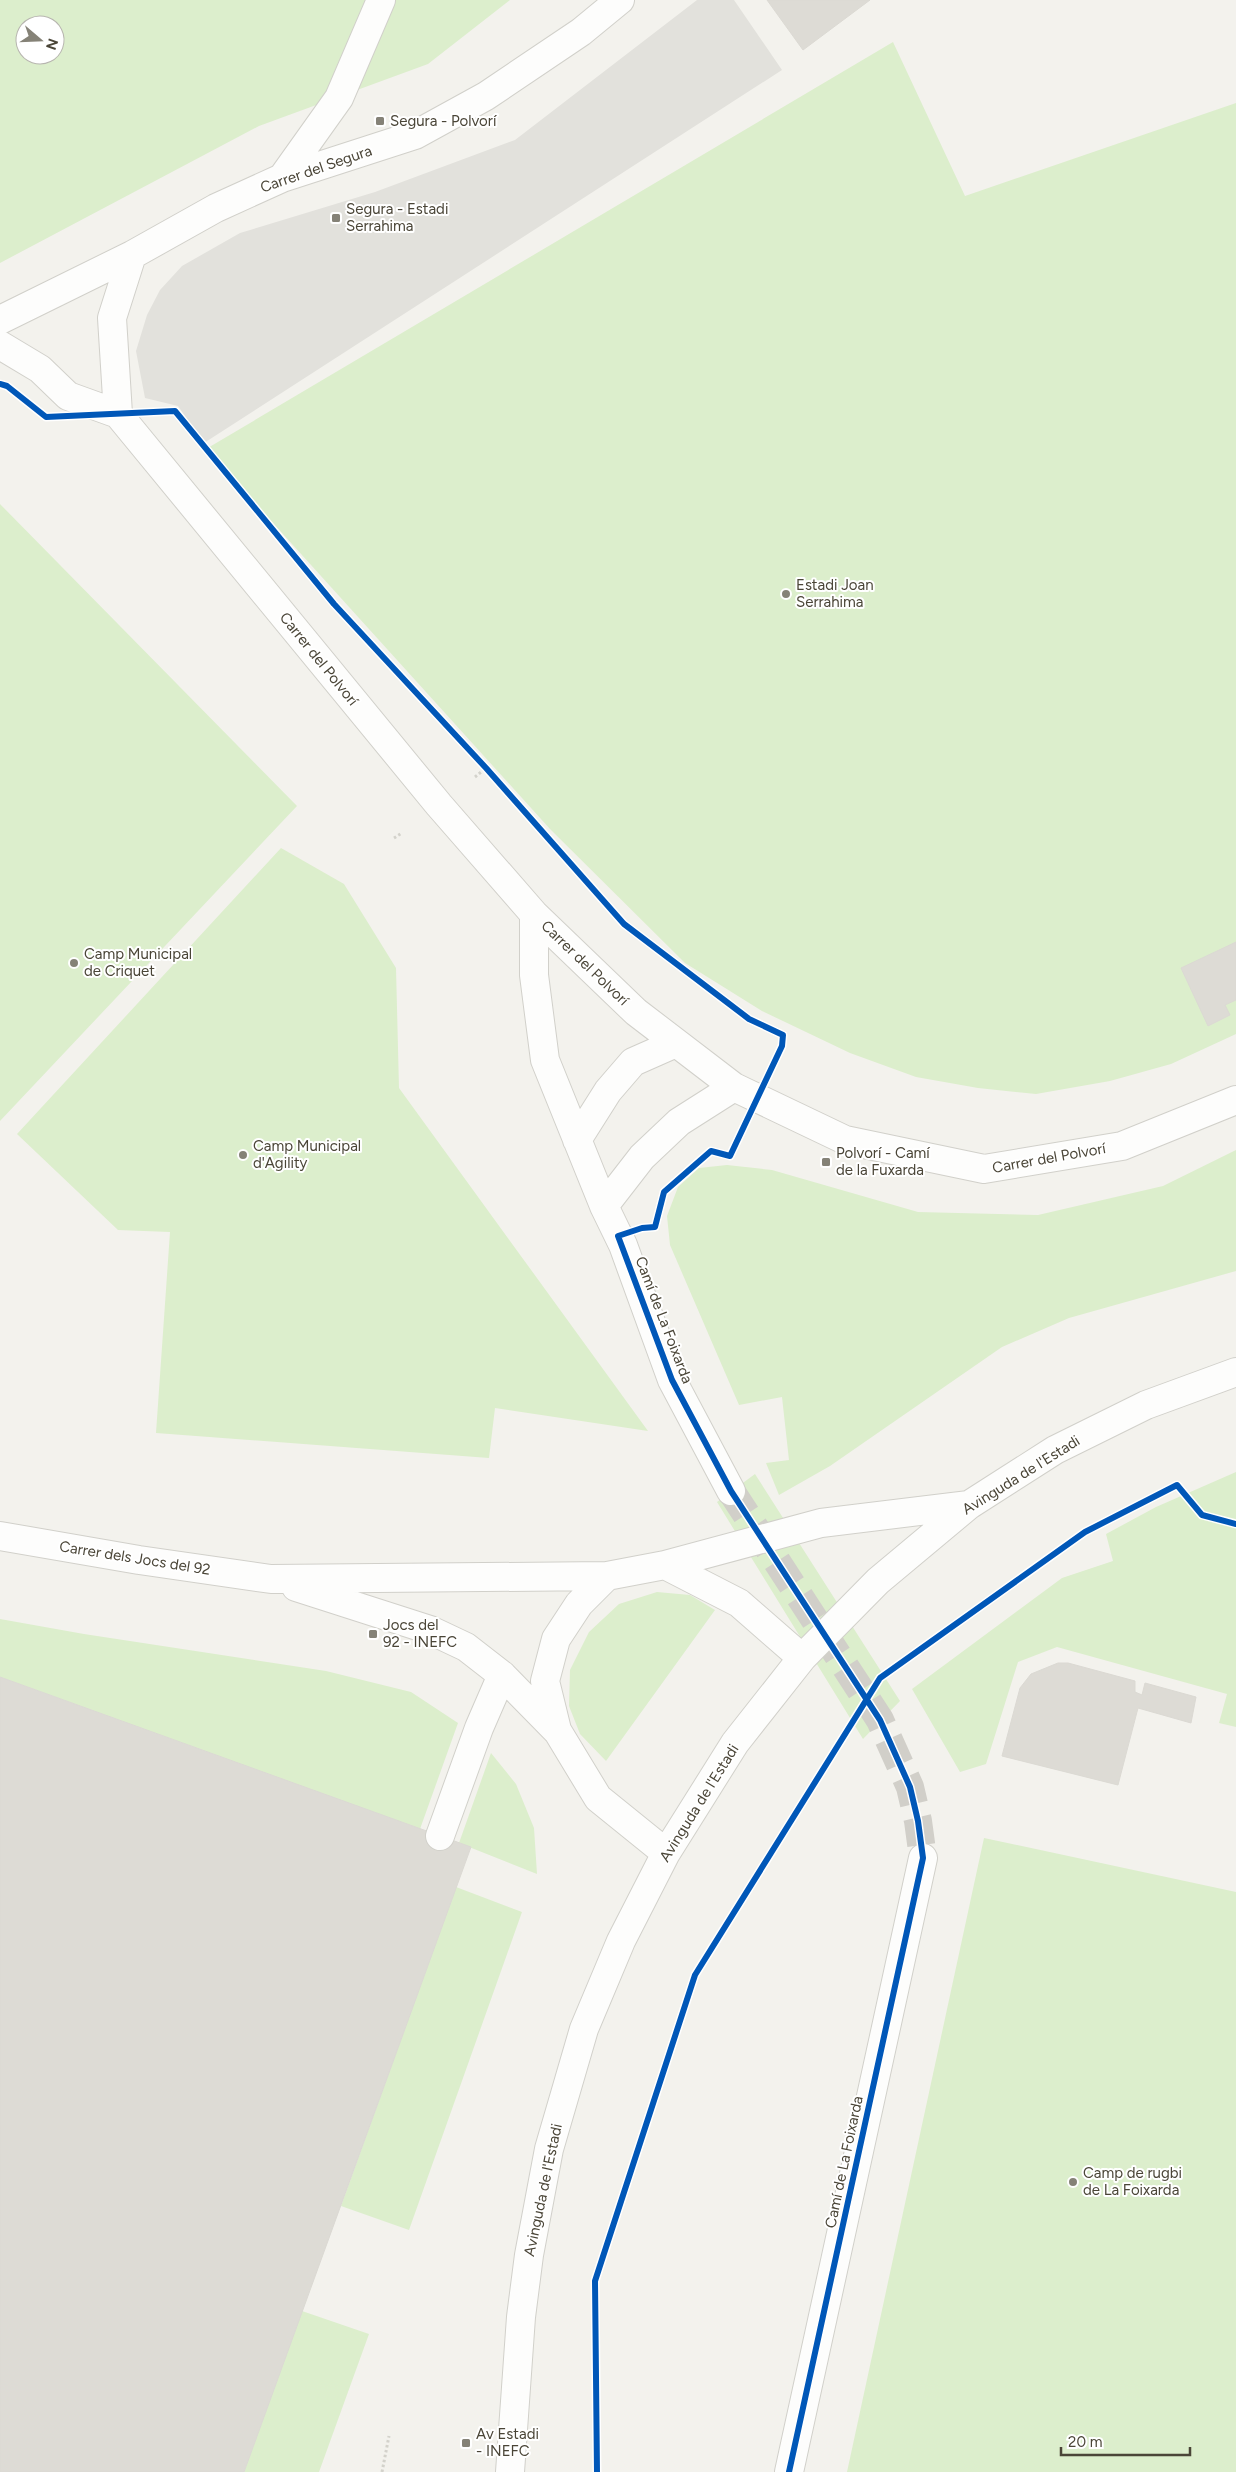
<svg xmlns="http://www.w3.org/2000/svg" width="1236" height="2472" font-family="Figtree,sans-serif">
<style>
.green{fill:#dceecc;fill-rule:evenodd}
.parking{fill:#e2e1dc}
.building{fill:#dddbd5;stroke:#dbd9d3}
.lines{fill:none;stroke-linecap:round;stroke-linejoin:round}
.minor-tunnel{stroke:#d1cfc9;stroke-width:28;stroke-dasharray:28 14;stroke-linecap:butt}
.minor-casing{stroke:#d1d0ca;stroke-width:30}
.path{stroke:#d3d2cb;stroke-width:3;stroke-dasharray:2.5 2.5;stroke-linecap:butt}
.minor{stroke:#fdfdfc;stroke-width:28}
.cycleway-casing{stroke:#fff;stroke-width:9}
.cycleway{stroke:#0057b8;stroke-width:6}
.poi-dot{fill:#858277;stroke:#fff;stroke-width:2}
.labels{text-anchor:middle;stroke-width:4;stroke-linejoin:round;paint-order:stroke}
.poi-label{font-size:15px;fill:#4a4537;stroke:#fff;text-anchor:start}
.street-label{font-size:15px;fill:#4a4537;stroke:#fff}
</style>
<rect width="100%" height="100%" fill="#f3f2ed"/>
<path class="green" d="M0,0H510L428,64L259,126L0,263ZM25,25H55V55H25Z
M893,42L965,196L1236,103V1034L1171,1064L1110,1081L1036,1094L978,1088L916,1077L850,1053L762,1011L685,963L550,829L206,449Z
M0,504L297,806L0,1121Z
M281,848L344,884L396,968L399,1088L648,1431L495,1408L489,1458L156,1433L170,1232L118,1230L17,1134Z
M1236,1150V1271L1069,1318L1002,1347L830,1466L779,1495L766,1463L789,1460L782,1397L739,1405L670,1245L667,1216L678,1187L699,1168L727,1165L772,1170L918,1212L1038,1215L1163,1186Z
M1236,1472V1727L1219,1723L1227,1694L1057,1647L1018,1662L986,1764L960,1772L912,1689L1062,1578L1113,1561L1106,1534L1156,1507Z
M755,1474L900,1701L863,1739L717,1502Z
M657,1592L690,1595L715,1610L606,1761L580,1734L569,1706L570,1670L589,1632L619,1604Z
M0,1619L84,1634L326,1671L411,1692L458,1723L420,1829L0,1677Z
M491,1753L516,1784L534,1828L537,1874L459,1843Z
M984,1838L1236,1892V2472H847Z
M456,1887L522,1912L409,2230L341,2206Z
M302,2311L369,2334L319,2472H244Z"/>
<path class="parking" d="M697,0H734L782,70L204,443L178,406L145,398L136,351L147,315L160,290L182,266L240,233L375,192L515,140Z"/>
<path class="building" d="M767,0H870L803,50Z
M1236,942V1000L1225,1005L1230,1015L1208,1026L1181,968Z
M1058,1663H1068L1135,1681V1692L1142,1695L1145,1683L1196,1697L1191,1723L1138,1708L1118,1785L1002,1756L1020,1688L1031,1674Z
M0,1677L471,1847L244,2472H0Z"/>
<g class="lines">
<path class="minor-tunnel" d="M731,1491L880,1720L910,1787L918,1821L923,1858"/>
<defs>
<path id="minor" d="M282,178L339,98L381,0
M0,320L132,255L216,208L282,178L415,135L486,96L581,32L620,0
M0,345L40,369L68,396L118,414L439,805L534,914L636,1012L734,1087L845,1140L984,1169L1122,1146L1236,1100
M118,414L112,318L132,255
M534,914V975L545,1060L604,1206L623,1245L672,1380L731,1491
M577,1140L608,1091L633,1062L676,1043
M604,1206L642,1157L679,1122L734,1087
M0,1536L139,1560L271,1579L607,1576L665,1565L821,1523L969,1505
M665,1565L739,1603L802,1658
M296,1587L430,1630L466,1647L502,1675L558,1732L598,1798L666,1853
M557,1730L545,1681L556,1639L579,1604L607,1576
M440,1836L479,1728L502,1675
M510,2472L521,2317L529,2255L549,2149L584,2029L621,1941L666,1853L735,1743L802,1658L878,1581L969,1505L1055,1450L1146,1405L1236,1372
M789,2472L923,1858"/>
</defs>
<use href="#minor" class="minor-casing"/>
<path class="path" d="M475,777L486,768
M394,838L402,833
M782,1046L783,1035
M730,1156L739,1136
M382,2472L389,2436"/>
<use href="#minor" class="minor"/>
<defs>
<path id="cycleway" d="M0,384L7,386L46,417L175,411L334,604L486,768L624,924L749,1019L783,1035L782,1046L730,1156L711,1151L664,1192L655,1227L642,1228L618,1236L672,1380L731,1491L880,1720L910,1787L918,1821L923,1858L789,2472
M597,2472L595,2281L695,1975L880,1678L1085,1532L1177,1485L1202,1515L1236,1524"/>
</defs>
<use href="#cycleway" class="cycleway-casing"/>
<use href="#cycleway" class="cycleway"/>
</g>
<g class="poi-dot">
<rect x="375" y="116" width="10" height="10" rx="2.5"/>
<rect x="331" y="213" width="10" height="10" rx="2.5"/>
<circle cx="786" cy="594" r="5"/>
<circle cx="74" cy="963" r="5"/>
<circle cx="243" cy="1155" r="5"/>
<rect x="821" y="1157" width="10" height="10" rx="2.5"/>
<rect x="368" y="1629" width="10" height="10" rx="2.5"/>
<circle cx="1073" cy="2182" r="5"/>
<rect x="461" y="2438" width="10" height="10" rx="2.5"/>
</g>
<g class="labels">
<g class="poi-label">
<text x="390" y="126">Segura - Polvorí</text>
<text x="346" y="214">Segura - Estadi<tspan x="346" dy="17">Serrahima</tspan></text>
<text x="796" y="590">Estadi Joan<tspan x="796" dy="17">Serrahima</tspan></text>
<text x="84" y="959">Camp Municipal<tspan x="84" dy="17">de Criquet</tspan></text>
<text x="253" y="1151">Camp Municipal<tspan x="253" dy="17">d'Agility</tspan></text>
<text x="836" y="1158">Polvorí - Camí<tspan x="836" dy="17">de la Fuxarda</tspan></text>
<text x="383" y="1630">Jocs del<tspan x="383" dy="17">92 - INEFC</tspan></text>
<text x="1083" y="2178">Camp de rugbi<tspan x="1083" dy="17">de La Foixarda</tspan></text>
<text x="476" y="2439">Av Estadi<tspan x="476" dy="17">- INEFC</tspan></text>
</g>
<g class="street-label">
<text transform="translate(316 169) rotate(-19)" y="5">Carrer del Segura</text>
<text transform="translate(319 659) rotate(51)" y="5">Carrer del Polvorí</text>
<text transform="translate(585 963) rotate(44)" y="5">Carrer del Polvorí</text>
<text transform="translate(1049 1158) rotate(-10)" y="5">Carrer del Polvorí</text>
<text transform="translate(664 1320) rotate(69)" y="5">Camí de La Foixarda</text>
<text transform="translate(1021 1475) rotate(-32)" y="5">Avinguda de l'Estadi</text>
<text transform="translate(135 1558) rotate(9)" y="5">Carrer dels Jocs del 92</text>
<text transform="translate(699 1803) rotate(-58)" y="5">Avinguda de l'Estadi</text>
<text transform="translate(844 2162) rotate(-78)" y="5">Camí de La Foixarda</text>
<text transform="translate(543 2190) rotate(-78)" y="5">Avinguda de l'Estadi</text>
</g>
</g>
<g transform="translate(40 40) rotate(109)"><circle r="24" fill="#ffffff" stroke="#b7b5af"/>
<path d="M0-4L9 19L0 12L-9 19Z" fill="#858277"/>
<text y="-8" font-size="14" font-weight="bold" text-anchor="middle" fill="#4a4537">N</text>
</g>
<path d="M1061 2447v8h129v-8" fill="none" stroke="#4a4537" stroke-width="2.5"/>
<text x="1068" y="2447" font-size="15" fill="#4a4537" stroke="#ffffff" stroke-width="4" paint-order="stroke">20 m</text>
</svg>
